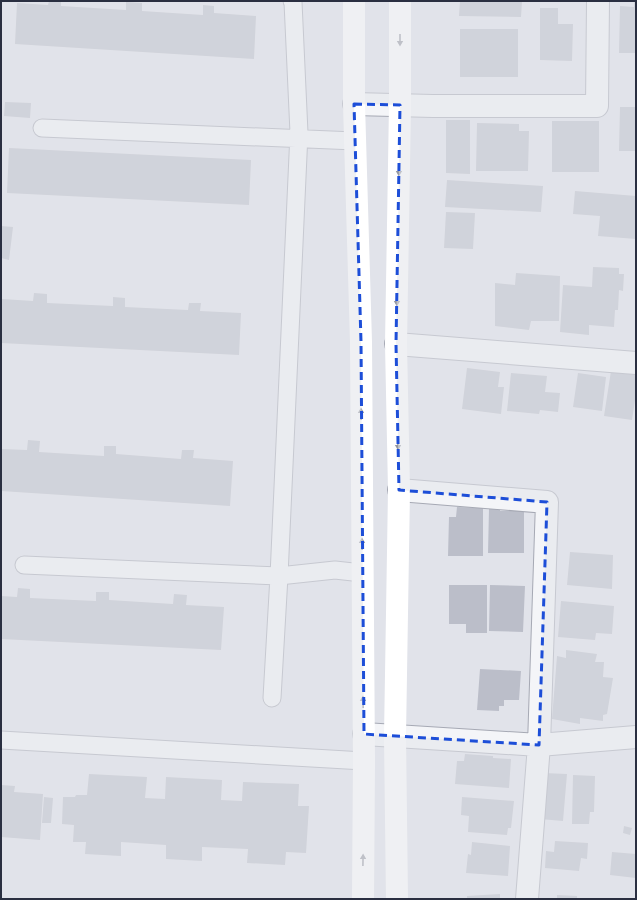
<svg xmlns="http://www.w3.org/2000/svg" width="637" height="900" font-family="Mulish,sans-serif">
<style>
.building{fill:#bbbec9}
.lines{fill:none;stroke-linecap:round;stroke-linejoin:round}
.lane-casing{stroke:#a6a9b4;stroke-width:19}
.street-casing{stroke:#a6a9b4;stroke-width:24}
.lane{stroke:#f4f5f8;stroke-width:17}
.street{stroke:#f4f5f8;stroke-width:22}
.secondary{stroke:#fff;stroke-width:22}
.oneway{fill:#9497a0}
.marked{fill:none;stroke:#1d4ed8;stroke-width:3;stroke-dasharray:8 5;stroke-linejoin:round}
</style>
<rect width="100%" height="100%" fill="#e1e3ea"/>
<path class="building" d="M49,1H61V6L126,10V2L142,3V11L203,15V5L214,6V13L256,16L254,59L15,44L17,3L48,5Z
M460,1H522L521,17L459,16Z
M634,1H636V53H619L620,6L634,7Z
M540,8H558V24H573L572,61L540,60Z
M460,29H518V77H460Z
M5,102L31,103L30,118L4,116Z
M620,107H636V151H619Z
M446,120H470V174L446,173Z
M552,121H599V172H552Z
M477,123L519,124V131H529L528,171H476Z
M9,148L251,160L249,205L7,193Z
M447,180L543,186L541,212L445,207Z
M575,191L636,196V239L598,236L600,216L573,214Z
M446,212L475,213L473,249L444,248Z
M1,226L13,227L9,260L1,258Z
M593,267L619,268V274H624L623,291L619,290L618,310H615L614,327L589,325V335L560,332L563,285L592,287Z
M516,273L560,276L559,321H531L529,330L495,326V283L515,285Z
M34,293L47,294V303L113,306V297L125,298V307L188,310L189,303H201L200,311L241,313L239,355L1,343L2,299L33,301Z
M467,368L500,372L498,387H504L501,414L462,409Z
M611,371L636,375V394L632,420L604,416Z
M511,373L547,376L545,392L560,393L558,412L540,410L539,414L507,411Z
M578,373L606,377L602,411L573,407Z
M28,440L40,441L39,452L104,456V446H116V454L181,459L182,450H194L193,458L233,461L230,506L1,491V449L27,450Z
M457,507L483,508V556H448L449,517H456Z
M489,509H500V511H524V553H488Z
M570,552L613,555L612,589L567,585Z
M449,585H487V633H466V624H449Z
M490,585L525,586L523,632L489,631Z
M18,588L30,589V598L96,601V592H109V600L173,604L174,594L187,595L186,605L224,607L221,650L1,639V596L17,597Z
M561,601L614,606L612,634L596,633L595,640L558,637Z
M566,650L597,654L595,662H604L603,677L613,678L607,714L603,715V721L580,718V724L552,719L557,656L566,658Z
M480,669L521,671L519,700H504V706H499V711L477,710Z
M465,754L493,756V758L511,759L509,788L455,784L457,761H464Z
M543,773L567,774L563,821L540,819Z
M89,774L147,777L145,798L165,799L166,777L222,780L221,800L242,801L243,782L299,784L298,806H309L306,853L286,852L285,865L247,863L248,849L202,847V861L166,859V845L121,842V856L85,854L86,842H73L74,825L62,824L63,797H75L76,795H87Z
M573,775L595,776L594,812H590L589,824H572Z
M1,785L15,786L14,792L43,794L40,840L1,837Z
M44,797L53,798L51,823H42Z
M462,797L514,801L511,828H508L507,835L468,832L469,816L461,815Z
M624,826L632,828L630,835L623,833Z
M555,841L588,843L587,859L581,858L579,871L545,868L546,851L554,852Z
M472,842L510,846L508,876L466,873L468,854L471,855Z
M612,852L636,854V878L610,875Z
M500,894V899H467V896Z
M557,895L577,896V899H557Z"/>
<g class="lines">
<defs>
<path id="lane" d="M42,128L355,141
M24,565L279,576L335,570L362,573
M272,698L279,576L299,133L293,2L292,1
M1,740L364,761"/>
<path id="street" d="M354,104L433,106H597L598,1
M396,344L636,363
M399,490L547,502L539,745L527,899
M364,734L539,745L636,737"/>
</defs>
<use href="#lane" class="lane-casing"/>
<use href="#street" class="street-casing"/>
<use href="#lane" class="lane"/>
<use href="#street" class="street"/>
<path class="secondary" d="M354,1V104L361,342L364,761L363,899
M397,899L395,736L399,490L396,344L400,105V1"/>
</g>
<defs><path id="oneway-solid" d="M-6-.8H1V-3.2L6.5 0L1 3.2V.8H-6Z"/></defs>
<g class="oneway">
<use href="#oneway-solid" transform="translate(400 40) rotate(90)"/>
<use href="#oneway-solid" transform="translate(399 170) rotate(91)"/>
<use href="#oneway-solid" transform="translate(397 300) rotate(91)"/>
<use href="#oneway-solid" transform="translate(361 414) rotate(-90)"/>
<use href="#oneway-solid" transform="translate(398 444) rotate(89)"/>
<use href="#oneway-solid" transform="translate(362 544) rotate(-90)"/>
<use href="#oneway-solid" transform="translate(363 702) rotate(-91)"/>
<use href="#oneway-solid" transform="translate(363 860) rotate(-89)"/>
</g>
<path d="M0 0H637V900H0ZM354,104L400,105L396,344L399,490L547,502L539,745L364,734L361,342Z" fill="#e1e3ea" fill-opacity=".55" fill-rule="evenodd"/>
<path class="marked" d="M354,104L400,105L396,344L399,490L547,502L539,745L364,734L361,342Z"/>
<rect width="637" height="900" fill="none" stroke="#2a2f41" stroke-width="4"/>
</svg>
